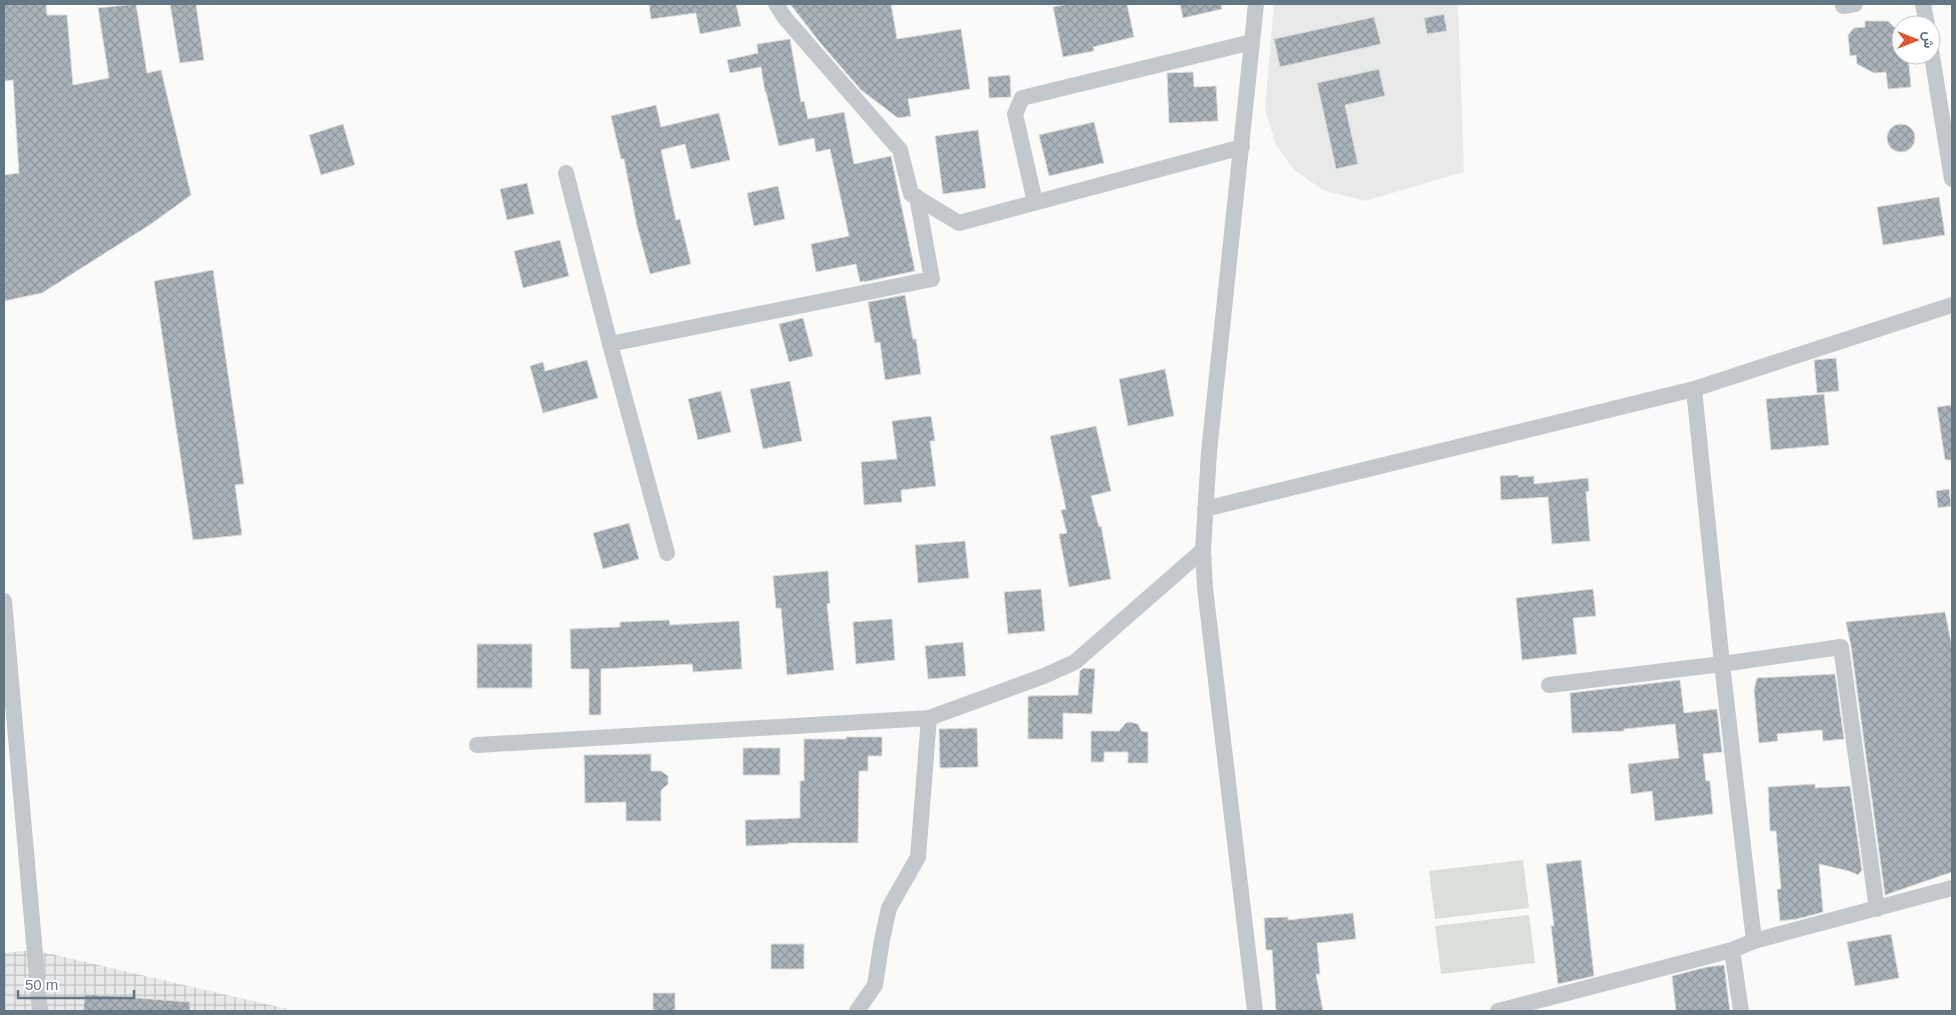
<svg xmlns="http://www.w3.org/2000/svg" width="1956" height="1015" font-family="Arial,Vazirmatn,sans-serif">
<style>
.built{fill:#e8e9e9}
.industrial{fill:url(#industrial-grid)}
.park{fill:#dadfd7}
.building{fill:url(#building-cross-hatch);stroke:#dcdcda}
.lines{fill:none;stroke-linecap:round;stroke-linejoin:round}
.minor{stroke:#c3c8cc;stroke-width:16}
</style>
<defs>
<pattern id="industrial-grid" width="8" height="8" patternUnits="userSpaceOnUse" patternTransform="scale(1.25)"><rect width="8" height="8" fill="#e8e9e9"/><path d="M0 4h8M4 0v8" fill="none" stroke="#c0c1c2"/></pattern>
<pattern id="building-cross-hatch" width="8" height="8" patternUnits="userSpaceOnUse" patternTransform="scale(1.25)"><rect width="8" height="8" fill="#aab3b9"/><path d="M0 0l8 8M0 8l8-8" fill="none" stroke="#8e969c"/></pattern>
</defs>
<rect width="100%" height="100%" fill="#fafaf8"/>
<path class="built" d="M1274,4H1458L1464,172L1365,201L1323,190L1293,169L1276,145L1265,109Z"/>
<path class="industrial" d="M34,950L292,1010V1011H4V953Z"/>
<path class="park" d="M1523,860L1529,908L1435,919L1429,871Z
M1529,915L1535,963L1441,974L1435,926Z"/>
<path class="building" d="M4,4H46L47,15H67L73,85L109,78L98,8L136,4L147,73L161,70L191,195L151,224L42,293L4,301V175L19,173L13,80L4,81Z
M170,4H196L204,60L180,63Z
M649,4H736L741,26L700,34L696,13L651,19Z
M790,4H891L897,39L961,29L970,89L908,99L911,116L898,118L861,90L822,45Z
M1069,4H1127L1134,37L1093,47L1094,51L1063,57L1053,7Z
M1180,4H1221L1222,9L1183,18Z
M1444,14L1447,31L1427,34L1424,18Z
M1374,17L1381,44L1280,67L1274,39Z
M1865,21H1888L1901,34V55H1908L1911,87L1888,89L1886,72L1874,73L1857,64L1856,55L1850,56L1848,35L1854,28L1865,27Z
M790,39L801,102L804,101L808,119L844,112L854,164L891,156L915,271L864,282V281L860,282L856,264L816,272L811,244L849,236L830,149L816,152L814,138L779,146L766,92H765L761,67L730,73L727,60L758,53L757,44Z
M1379,69L1385,96L1345,105L1358,164L1336,169L1317,83Z
M1193,72L1194,87L1216,86L1218,121L1169,123L1167,73Z
M1010,75L1011,97L989,98L988,77Z
M656,105L661,127L719,113L730,160L691,169L685,144L661,150L676,220L680,219L691,264L650,274L637,226L624,159H621L611,116Z
M1094,122L1104,163L1049,176L1039,135Z
M343,124L355,165L321,175L309,135Z
M1887 138a14 14 0 1 1 28 0a14 14 0 1 1-28 0Z
M978,130L986,188L943,194L935,136Z
M527,183L534,214L507,220L500,189Z
M778,186L785,219L754,226L747,193Z
M1939,197L1945,235L1883,245L1877,207Z
M560,240L569,276L523,288L514,251Z
M213,270L244,484L235,485L242,535L193,540L154,281Z
M905,295L913,339H916L921,374L885,380L880,342L875,343L868,302Z
M803,318L813,356L789,362L779,324Z
M1836,358L1839,391L1817,393L1814,360Z
M587,360L598,398L543,413L530,366L543,362L545,371Z
M1165,369L1174,416L1128,426L1119,379Z
M790,381L802,441L763,449L750,389Z
M721,391L731,432L698,440L688,399Z
M1824,394L1829,445L1771,450L1766,399Z
M1952,405V460H1945L1937,407Z
M931,416L935,441H930L936,486L901,490L902,502L864,505L861,462L897,459L892,421Z
M1096,426L1111,491L1091,496L1099,527L1101,526L1111,579L1069,587L1059,534L1067,533L1061,510L1066,509L1050,436Z
M1518,475V477L1534,476V484L1588,478L1589,491L1586,492L1590,541L1552,544L1548,497L1501,500L1500,476Z
M1949,489L1951,506L1938,508L1936,491Z
M629,523L639,559L603,569L593,533Z
M965,541L969,578L918,583L915,545Z
M828,571L830,603L827,604L834,670L787,675L781,608H776L773,576Z
M1041,589L1045,631L1008,634L1004,592Z
M1593,589L1596,616L1573,618L1577,654L1522,660L1516,598Z
M1945,612L1952,647V872L1885,895L1851,646L1846,622Z
M892,619L895,660L856,664L853,622Z
M669,620L670,625L739,621L742,669L693,672L692,664L601,669V715H589V669H571L570,629L620,627V622Z
M963,642L966,676L928,679L925,646Z
M477,644H532V688H477Z
M1083,668L1095,669L1092,714L1063,713V739H1028V696L1078,695L1080,671Z
M1835,674L1844,739L1823,741L1822,730L1777,734L1778,741L1759,743L1754,690L1757,678Z
M1680,680L1684,713L1717,709L1722,752L1703,754L1706,781H1710L1713,814L1655,821L1652,791L1631,794L1628,764L1679,758L1675,724L1624,729V731L1572,733L1570,693Z
M1130,722L1138,724L1141,731L1148,732V763H1128V752H1104V762H1091V731H1119L1126,723Z
M977,728L978,767L940,768L939,729Z
M846,737H882V756H868V771H859L858,843H788V844L746,846L745,820L800,818V781H804V739H846Z
M743,748H780V775H743Z
M651,754V771H661L668,776V784L661,790V821H626V802L585,803L584,755Z
M1815,784V788L1850,786L1862,870L1858,875L1849,871L1819,864L1823,912L1797,919L1780,921L1777,889H1781L1776,831H1770L1768,787Z
M1581,860L1594,976L1558,984L1551,926H1554L1546,864Z
M1353,913L1356,939L1317,943L1320,974H1316L1323,1011H1276L1272,950H1266L1264,918L1288,917V920Z
M1891,934L1899,978L1855,986L1847,942Z
M771,944H804V969H771Z
M1724,965L1730,1011H1676L1672,976L1707,967Z
M653,993H675V1011H653Z
M85,994L190,1002V1011H83Z"/>
<g class="lines">
<path class="minor" d="M776,4L785,18L900,150L911,194L959,223L1242,147
M1923,4L1927,25
M1843,6L1855,4
M1931,50L1952,179
M566,173L610,344L932,279L917,197
M1035,202L1015,114L1022,98L1252,42
M610,344L667,553
M1694,389L1722,664L1754,941
M1205,509L1694,389L1952,305
M4,601L40,1011
M1549,685L1722,664L1841,647L1877,909
M477,745L929,718L1044,676L1075,662L1203,550
M1732,950L1741,1011
M857,1011L875,985L882,940L889,908L918,857L929,718
M1255,1011L1205,588L1203,550L1209,452L1256,4
M1498,1011L1732,950L1754,941L1952,888"/>
</g>
<rect width="1956" height="1015" fill="none" stroke="#657683" stroke-width="10"/>
<g transform="translate(1916 40) rotate(90)"><circle r="24" fill="#ffffff" stroke="#c1c8cd"/>
<path d="M0-4L9 19L0 12L-9 19Z" fill="#e4572e"/>
<text y="-8" font-size="14" font-weight="bold" text-anchor="middle" fill="#657683">ش</text>
</g>
<path d="M18 990v8h116v-8" fill="none" stroke="#657683" stroke-width="2.5"/>
<text x="25" y="990" font-size="15" fill="#657683" stroke="#ffffff" stroke-width="4" paint-order="stroke">50 m</text>
</svg>
